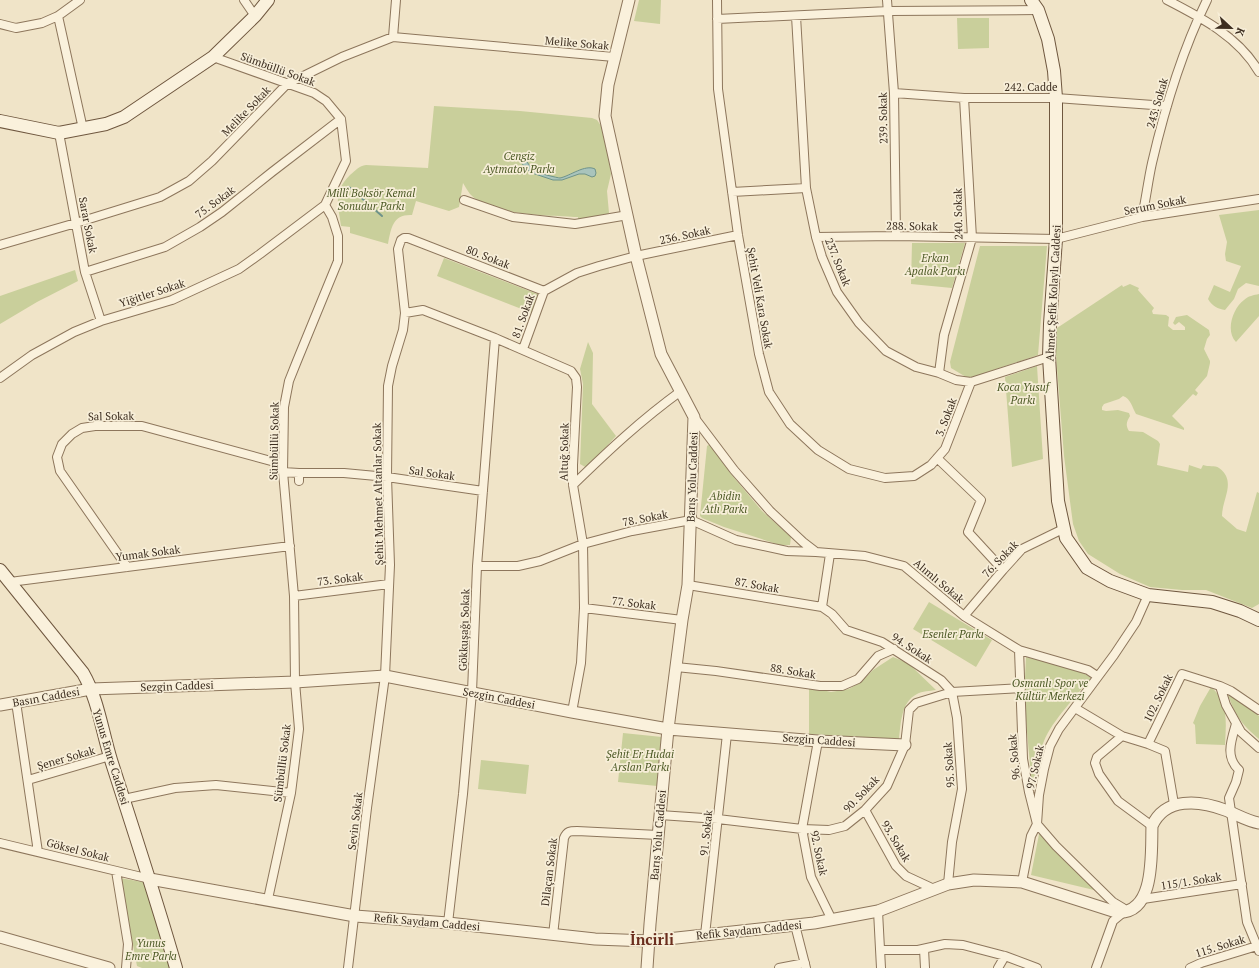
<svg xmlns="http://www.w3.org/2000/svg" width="1259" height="968" font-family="'PT Serif',serif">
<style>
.green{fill:#c9cf9b}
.water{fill:#a9c4bc;stroke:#6f938a}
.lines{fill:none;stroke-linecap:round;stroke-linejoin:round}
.stream{stroke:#6f938a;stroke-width:2}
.minor-casing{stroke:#8d765c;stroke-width:10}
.tertiary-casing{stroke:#8d765c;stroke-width:13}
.secondary-casing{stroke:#6f573f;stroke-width:14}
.minor{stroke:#faf1dc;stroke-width:8}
.tertiary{stroke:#faf1dc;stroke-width:11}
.secondary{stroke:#faf1dc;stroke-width:12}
.labels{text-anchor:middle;stroke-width:3.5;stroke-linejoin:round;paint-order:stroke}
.street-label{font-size:11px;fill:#3d2e20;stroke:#f7eed8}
.park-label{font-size:11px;font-style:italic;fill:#4d5a26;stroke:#f7eed8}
.district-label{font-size:15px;font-weight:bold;fill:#6b2e1e;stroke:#f7eed8}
</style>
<rect width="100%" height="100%" fill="#f0e4c8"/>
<path class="green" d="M639,0H661L660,24L634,21Z
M957,18H989V48L958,49Z
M434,106L520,111L592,118L597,120L604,130L611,174L607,191L609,213L603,217L578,222V217C550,215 490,216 470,194C467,190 465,186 463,183L459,207L449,211L416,201L412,215C393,214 391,228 388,244L350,233V227L341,226C338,204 333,192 350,175C356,170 359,166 366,165L428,168Z
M1259,210V286L1246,283L1238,289L1234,299L1225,310C1218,309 1212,306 1208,299L1214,285L1230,292L1241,266L1226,261L1225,254L1227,242L1219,215Z
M912,243H965L952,288L911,284Z
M980,246H1047L1038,355L973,377H966L951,368L950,362Z
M444,258L540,295L532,313L437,276Z
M75,270L78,281L37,302L0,324V296Z
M1130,284L1139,288L1138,290L1154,308L1152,311L1153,314L1166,315L1169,317L1168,326L1173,330H1185V327L1179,322L1175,325L1173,323L1176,317L1187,315L1209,330L1210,335L1207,339L1204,349L1210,361V363L1207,376L1195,390L1198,393L1196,396L1193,394L1172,416L1184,428V430L1136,414C1132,407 1131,399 1123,396L1119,399L1104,404L1102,407V410L1106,411L1118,410L1129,413L1130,416C1127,421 1125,425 1129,431L1143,432L1158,441L1160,444L1157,465L1188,472L1189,465L1201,469L1203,465C1208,467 1215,465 1219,468C1237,481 1222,499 1222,516L1237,529L1246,532L1257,492L1259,493V604L1252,608L1206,590H1182L1150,587L1120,574L1088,554L1079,541L1073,524L1064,456L1054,330L1122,285L1123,287Z
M1259,294V316L1236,342C1225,331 1233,308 1244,300C1248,296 1254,295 1259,294Z
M588,342L593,353L592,404L616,436L587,468L580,464L583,384L580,369Z
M1037,366L1043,459L1012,467L1005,377Z
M710,444L731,474L762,511L791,537L790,545H780L724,527L702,518L700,516L707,446Z
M929,602L992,640L976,667L913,629Z
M893,657L908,663L936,690C930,691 922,691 917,694C901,702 901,723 899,739L809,734V687L831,692L849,689L861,682L873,670Z
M1026,657C1046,662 1075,666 1091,678C1077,695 1052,721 1044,741C1038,755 1036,771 1034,786H1032L1024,699Z
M1211,687C1229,702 1226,724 1225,745L1196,744L1195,725L1193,723L1200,706Z
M1227,692L1259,716V739C1241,724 1235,715 1227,692Z
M623,733L662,737L657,786L618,782Z
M481,760L529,765L526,794L478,789Z
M1041,824L1098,886L1094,890L1031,875Z
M120,878L148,883L174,968H142L137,966Z"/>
<path class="water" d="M524,159C528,162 531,169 536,172C538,173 558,178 560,178C570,176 585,164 595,169L596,173L595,176L592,177L585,174H579L562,180H553L532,173L526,169L521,162L522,159Z"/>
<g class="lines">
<path class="stream" d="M349,187L382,216"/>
<defs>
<path id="minor" d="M244,0L255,16
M717,0L718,89L738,235L759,354L769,392L790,424L818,450L849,469L885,478L914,476L931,465L945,449L971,382
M887,0L894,93L896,236
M1167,0C1202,18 1239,37 1259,72
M58,16L83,129
M796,16L806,188L816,237L822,257L837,292L859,323L886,351L916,367L939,373L956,380L971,382L1049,357
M717,19L889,11L1038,10
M0,24L16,28L42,23L58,16L80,0
M393,37L396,0
M213,57L314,93L326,101L341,119L346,161L325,205L332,217L338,236V261L297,361L289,381L284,407L283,472L294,596L295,682L299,729L291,793L268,899
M894,93L964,98H1056L1167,106
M59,133L85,272L101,321
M732,192L806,188
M464,200L513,217L575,224L628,215
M1142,217C1146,199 1148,181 1152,163C1165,107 1182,51 1207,0
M816,237L896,236L1056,239L1142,217L1259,199
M0,245L76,223L160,197L189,181L212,161L287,84L342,57L393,37L614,57
M85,272L165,247L200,227L222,212L272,172L341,119
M405,313L423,310L495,338L571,371L576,378L577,387L573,465V485L583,544L584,608L581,663L572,712
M523,349L544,291
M939,373L944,335L972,238L964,98
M0,378L32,355L74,332L101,321L172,300L239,269L260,254L325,205
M694,417L734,470L770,511L803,542L816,552L865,556L904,566L964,616L1019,650L1088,670L1097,676
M937,458L981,500L968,532L1003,570
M283,472L299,473H344L387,477L483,491
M299,481V473
M573,485C608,451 641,420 681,391
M830,554L822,607L832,614L846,630L882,642L941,680L952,692L957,718L962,789L952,842L948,884
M477,566H518L540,561L583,544L632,531L691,520L736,540L787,551L816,552
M127,567L60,471L57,457L62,444L72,434L82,428L95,426H142L282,464
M10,582L290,546
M688,585L822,607
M294,596L389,584
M584,608L682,620
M964,616L1003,570L1022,549L1063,529
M1019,650L1023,759L1029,792L1037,824L1031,836L1022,882
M676,667L716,671L820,686H842L858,679L878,656L894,649
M1220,686L1226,705L1241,732L1259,748
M16,702L38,852
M1075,708L1122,736L1148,744L1165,751L1174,804
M1236,724C1231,741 1225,757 1239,770L1236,782L1229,798L1247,922L1259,951
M1122,736L1097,757L1095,763L1099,774L1118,801L1152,826
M818,741L802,829L811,877L832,920
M1148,744L1182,674L1220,686L1231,691L1259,710
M28,780L110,756
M124,799L175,788L216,785L291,793
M865,810L896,866L906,876L934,889
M660,815L718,819L802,829L829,830L845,826L865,810L887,786L905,745L909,710L916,703L952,692L1021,688
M0,843L150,879
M116,871L128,944L126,968
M1143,899L1242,884
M878,911L881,968
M448,923L463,794L472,692L477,566L495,338
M795,925L806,968
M553,935L564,838C567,831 570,831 577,831L658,835
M705,935L727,734
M924,949L925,968
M880,950H918L945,944L963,945L1005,956L1037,968
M348,968L367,808L385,676L390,565L387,477L388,386L392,366L403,330L405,313L398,249L401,240L404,238H408L544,291L577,273L599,266L636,256L738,235
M779,968L805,963
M998,968L1005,956
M1096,968L1113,921L1124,912L1123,908L1113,902L1056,846L1037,824L1039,795L1044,769L1050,746L1059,729L1114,655L1136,622L1148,595
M1190,968L1201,963L1257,946"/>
<path id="tertiary" d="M629,0L608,85L605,116L636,256L661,354L694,417L688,585L682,620L668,729L650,924L647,968
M0,705L91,689L295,682L385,676L572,712L668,729L818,741L905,745
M150,879L355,916L448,923L595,939L649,941L814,923L878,911L948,884L974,880L1022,882L1116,912C1156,916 1151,852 1152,826C1165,797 1199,800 1225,810C1236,814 1247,821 1259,823
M0,937L109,968"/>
<path id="secondary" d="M1031,0L1038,10L1048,39L1054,71L1056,98V239L1050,324L1049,357L1058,501L1066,538L1087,568L1110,581L1148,595L1212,602L1240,611L1259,620
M0,121L59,133L106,124L124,117L213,57L255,16L268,0
M0,570L83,673C98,699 102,731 111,760C133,829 156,898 176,968"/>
</defs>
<use href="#minor" class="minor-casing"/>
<use href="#tertiary" class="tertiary-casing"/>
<use href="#secondary" class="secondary-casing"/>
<use href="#minor" class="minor"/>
<use href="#tertiary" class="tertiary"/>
<use href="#secondary" class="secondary"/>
</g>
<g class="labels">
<g class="street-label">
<text transform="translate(577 43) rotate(5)" y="4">Melike Sokak</text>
<text transform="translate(278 69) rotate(20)" y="4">Sümbüllü Sokak</text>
<text x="1031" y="91">242. Cadde</text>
<text transform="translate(1157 103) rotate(-74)" y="4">243. Sokak</text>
<text transform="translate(246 111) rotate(-46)" y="4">Melike Sokak</text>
<text transform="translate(883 118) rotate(-91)" y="4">239. Sokak</text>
<text transform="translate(215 202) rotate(-36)" y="4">75. Sokak</text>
<text transform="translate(1155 205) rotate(-11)" y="4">Serum Sokak</text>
<text transform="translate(958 214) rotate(-91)" y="4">240. Sokak</text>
<text transform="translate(88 225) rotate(79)" y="4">Sarar Sokak</text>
<text transform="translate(912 226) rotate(1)" y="4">288. Sokak</text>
<text transform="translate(685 235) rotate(-12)" y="4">236. Sokak</text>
<text transform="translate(488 257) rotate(21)" y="4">80. Sokak</text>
<text transform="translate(838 262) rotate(68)" y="4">237. Sokak</text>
<text transform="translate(152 293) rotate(-18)" y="4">Yiğitler Sokak</text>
<text transform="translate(1053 293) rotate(-87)" y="4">Ahmet Şefik Kolaylı Caddesi</text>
<text transform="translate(760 298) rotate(80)" y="4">Şehit Veli Kara Sokak</text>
<text transform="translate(523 316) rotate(-70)" y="4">81. Sokak</text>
<text transform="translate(111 416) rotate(-1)" y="4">Sal Sokak</text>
<text transform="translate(946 417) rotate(-69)" y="4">3. Sokak</text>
<text transform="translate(274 441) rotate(-89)" y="4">Sümbüllü Sokak</text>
<text transform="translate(564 452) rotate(-89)" y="4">Altuğ Sokak</text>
<text transform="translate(432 473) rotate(8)" y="4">Sal Sokak</text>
<text transform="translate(692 477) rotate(-88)" y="4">Barış Yolu Caddesi</text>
<text transform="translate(378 494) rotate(-91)" y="4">Şehit Mehmet Altanlar Sokak</text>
<text transform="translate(645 518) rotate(-11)" y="4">78. Sokak</text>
<text transform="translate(148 553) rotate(-7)" y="4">Yumak Sokak</text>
<text transform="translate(1000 559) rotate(-46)" y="4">76. Sokak</text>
<text transform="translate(340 579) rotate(-7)" y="4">73. Sokak</text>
<text transform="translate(939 581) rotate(40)" y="4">Alımlı Sokak</text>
<text transform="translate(757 585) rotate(10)" y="4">87. Sokak</text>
<text transform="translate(634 603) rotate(7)" y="4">77. Sokak</text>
<text transform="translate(464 630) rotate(-88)" y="4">Gökkuşağı Sokak</text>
<text transform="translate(912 648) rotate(33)" y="4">94. Sokak</text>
<text transform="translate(793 671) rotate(9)" y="4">88. Sokak</text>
<text transform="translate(177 686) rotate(-2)" y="4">Sezgin Caddesi</text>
<text transform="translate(46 697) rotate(-10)" y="4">Basın Caddesi</text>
<text transform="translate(499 698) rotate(11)" y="4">Sezgin Caddesi</text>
<text transform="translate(1158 698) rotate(-64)" y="4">102. Sokak</text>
<text transform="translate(819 740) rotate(4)" y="4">Sezgin Caddesi</text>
<text transform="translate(111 757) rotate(73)" y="4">Yunus Emre Caddesi</text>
<text transform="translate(1014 757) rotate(-95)" y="4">96. Sokak</text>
<text transform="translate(66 758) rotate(-16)" y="4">Şener Sokak</text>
<text transform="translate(282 763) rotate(-83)" y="4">Sümbüllü Sokak</text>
<text transform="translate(949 765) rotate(-94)" y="4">95. Sokak</text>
<text transform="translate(1035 767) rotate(-77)" y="4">97. Sokak</text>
<text transform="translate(861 794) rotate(-46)" y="4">90. Sokak</text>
<text transform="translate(355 821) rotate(-83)" y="4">Sevin Sokak</text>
<text transform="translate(706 833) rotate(-84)" y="4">91. Sokak</text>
<text transform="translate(658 835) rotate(-85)" y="4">Barış Yolu Caddesi</text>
<text transform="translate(896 841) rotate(59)" y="4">93. Sokak</text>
<text transform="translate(78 850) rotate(14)" y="4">Göksel Sokak</text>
<text transform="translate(819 853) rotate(78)" y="4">92. Sokak</text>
<text transform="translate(549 872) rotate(-83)" y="4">Dilaçan Sokak</text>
<text transform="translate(1191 881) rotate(-9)" y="4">115/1. Sokak</text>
<text transform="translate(427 922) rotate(5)" y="4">Refik Saydam Caddesi</text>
<text transform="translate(749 930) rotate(-6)" y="4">Refik Saydam Caddesi</text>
<text transform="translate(1220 946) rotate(-17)" y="4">115. Sokak</text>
</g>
<g class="park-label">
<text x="519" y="160">Cengiz<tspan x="519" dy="13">Aytmatov Parkı</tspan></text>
<text x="371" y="197">Millî Boksör Kemal<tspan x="371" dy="13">Sonudur Parkı</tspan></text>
<text x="935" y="262">Erkan<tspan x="935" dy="13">Apalak Parkı</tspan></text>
<text x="1023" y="391">Koca Yusuf<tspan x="1023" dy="13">Parkı</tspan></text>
<text x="725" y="500">Abidin<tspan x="725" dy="13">Atlı Parkı</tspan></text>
<text x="953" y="638">Esenler Parkı</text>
<text x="1050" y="687">Osmanlı Spor ve<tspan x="1050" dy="13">Kültür Merkezi</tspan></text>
<text x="640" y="758">Şehit Er Hudai<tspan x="640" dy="13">Arslan Parkı</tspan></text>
<text x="151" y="947">Yunus<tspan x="151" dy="13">Emre Parkı</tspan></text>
</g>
<g class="district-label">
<text x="652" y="945">İncirli</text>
</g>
</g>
<g transform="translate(1231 28) rotate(112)" stroke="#f7eed8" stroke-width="3" paint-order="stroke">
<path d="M0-3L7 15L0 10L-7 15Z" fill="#3d2e20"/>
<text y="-6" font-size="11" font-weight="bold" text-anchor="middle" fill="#3d2e20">K</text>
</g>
</svg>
